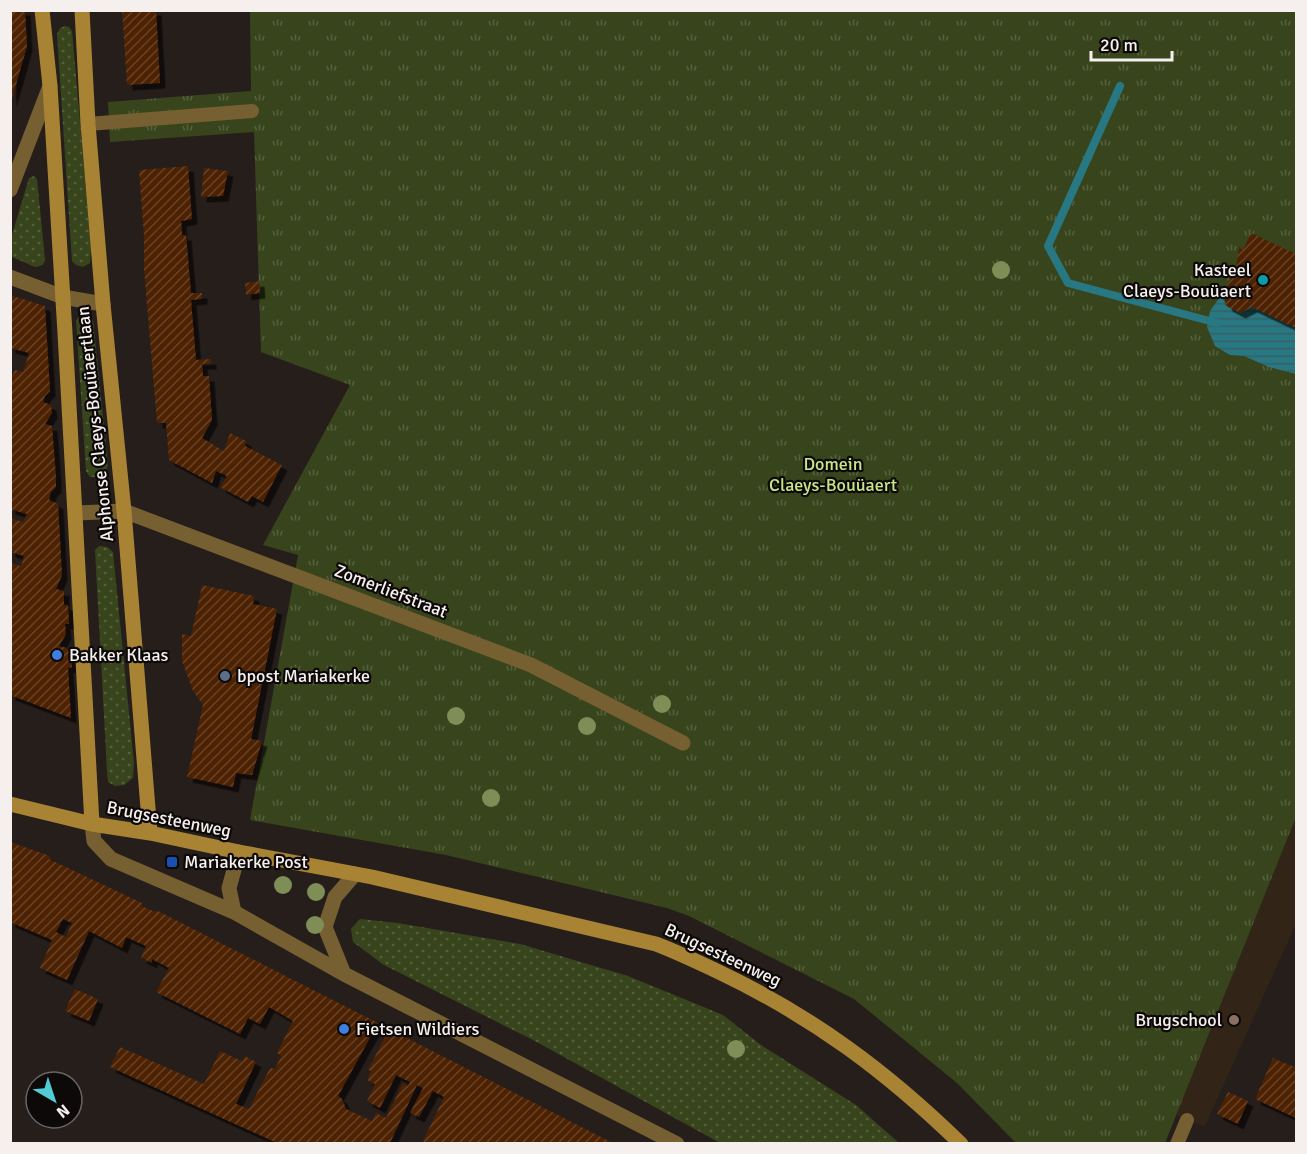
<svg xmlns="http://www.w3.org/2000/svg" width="1307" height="1154" font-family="Signika,sans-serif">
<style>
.education{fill:#322417}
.grass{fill:url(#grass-dots)}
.park{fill:url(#park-tufts)}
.water{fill:url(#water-rules)}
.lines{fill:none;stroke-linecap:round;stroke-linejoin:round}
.stream{stroke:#277882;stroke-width:8}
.building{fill:url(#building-hatch);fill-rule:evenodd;filter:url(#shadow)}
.lane{stroke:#765f31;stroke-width:14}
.street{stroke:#765f31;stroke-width:15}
.secondary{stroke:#a88333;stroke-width:15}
.tree{fill:#7f8d56}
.culture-dot{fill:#0f9aa8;stroke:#0c0908;stroke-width:2}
.shop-dot{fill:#3f7fe0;stroke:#0c0908;stroke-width:2}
.service-dot{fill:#5c6f8a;stroke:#0c0908;stroke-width:2}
.transit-dot{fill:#1a4fb4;stroke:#0c0908;stroke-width:2}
.education-dot{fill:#8d6e63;stroke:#0c0908;stroke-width:2}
.labels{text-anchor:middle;stroke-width:4.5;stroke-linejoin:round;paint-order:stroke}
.poi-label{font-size:18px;fill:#f5efed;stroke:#0c0908;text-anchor:start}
.street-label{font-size:18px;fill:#f5efed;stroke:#0c0908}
.park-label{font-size:18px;fill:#c8e787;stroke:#0c0908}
</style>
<defs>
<pattern id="grass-dots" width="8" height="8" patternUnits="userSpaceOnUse" patternTransform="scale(1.5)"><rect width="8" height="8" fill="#38451c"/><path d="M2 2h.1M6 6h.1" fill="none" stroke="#55603d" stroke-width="1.8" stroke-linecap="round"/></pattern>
<pattern id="park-tufts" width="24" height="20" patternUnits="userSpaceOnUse" patternTransform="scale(1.5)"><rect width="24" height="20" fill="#38451c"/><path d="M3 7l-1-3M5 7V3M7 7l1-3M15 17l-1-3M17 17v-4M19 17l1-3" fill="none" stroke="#55603d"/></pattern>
<pattern id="water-rules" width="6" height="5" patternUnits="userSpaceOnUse" patternTransform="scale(1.5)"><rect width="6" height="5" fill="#277882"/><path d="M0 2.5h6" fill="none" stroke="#386064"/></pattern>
<pattern id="building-hatch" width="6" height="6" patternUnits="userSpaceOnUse" patternTransform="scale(1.5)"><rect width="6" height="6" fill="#4e2105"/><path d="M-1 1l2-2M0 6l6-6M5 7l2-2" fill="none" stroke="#68422a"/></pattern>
<filter id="shadow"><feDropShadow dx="5.5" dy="5.5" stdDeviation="0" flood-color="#0009"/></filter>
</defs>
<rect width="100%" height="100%" fill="#251e1b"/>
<path class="education" d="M1296,817V924L1205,1126L1187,1120L1176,1116Z"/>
<path class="grass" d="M65,26L69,27L72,31L91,247L90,263L83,267L76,265L72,261L57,34L60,28Z
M34,176L37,179L45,259L43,265L35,267L10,256L11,238L29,178Z
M88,314L93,320L108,465L105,474L97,477H90L86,471L76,320L81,315Z
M99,546L107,547L113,552L134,763L133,778L124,785L115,786L108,782L107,771L95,550Z
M360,919L398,923L520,944L628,976L723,1015L761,1045L856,1105L899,1143H720L533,1040L384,965L353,942L351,929Z"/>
<path class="park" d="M250,11H1296V817L1165,1143H1016L957,1083L854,999L689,916L667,908L446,855L250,820L298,555L263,545L350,385L261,352L254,132L110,142L108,102L251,91Z"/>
<path class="water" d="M1222,294L1226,306L1239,313L1252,307L1295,328L1296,326V374L1269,367L1244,356L1230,355L1215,346L1207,327L1210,311Z"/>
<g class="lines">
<path class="stream" d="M1120,86L1048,246L1068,283L1217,323"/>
</g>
<path class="building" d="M10,10H25L27,46L11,102Z
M122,10H156L160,83L127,85Z
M188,166L192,219L181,221L182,235H186L191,293H202V299L191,300L196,360L211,359V364H202L203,376H209L212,420L202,438L224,451L230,433L246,441L245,446L282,465L263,502L252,496L248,502L220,487L227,476L216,471L212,483L169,460L166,423H157L144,269V236L139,170Z
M204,168L228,171L223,196L201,197Z
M1251,233L1296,254V328L1252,307L1240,313L1227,306L1223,294L1236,267L1239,247L1243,250Z
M259,281L260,293L246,295L245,283Z
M10,295L45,306L50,391L45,396L43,402L51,405L52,413L45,424L52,426L56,477V487L51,492L49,500L58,504L62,575L56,589L64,591V605H68L69,624H65L66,634L59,646L67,648V650H71L72,667L68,668L71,718L10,695V563L21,566L24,556L10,552V539L13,531L10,530V518L23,522L27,514L10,509V380L15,370L23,372L29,353L10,348Z
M202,585L254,596L253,604L277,609L251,739L262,741L252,775L236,773L233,787L187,777L203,705L193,691L182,661V634L191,636Z
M10,842L50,856L49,859L142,903V906L155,912L158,911L378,1023L338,1096L342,1099L346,1109L372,1121L376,1113L386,1118L403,1083L408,1086L410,1082L396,1075L380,1108L367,1101L375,1084L367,1080L371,1071L368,1070L389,1029L613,1143H452L450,1142L425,1143L423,1141L444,1097L433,1091L419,1117L410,1113L423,1088L417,1085L390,1143H277L110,1067L120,1047L204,1084L220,1051L242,1061L245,1056L256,1062L236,1104L249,1109L270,1068L275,1069L281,1056L277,1053L293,1021L269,1007L260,1024L248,1018L240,1034L156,992L169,968L152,959V963L141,958L146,946L126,937L122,948L89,931L67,980L40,968L52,940L10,922ZM63,919L72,923L66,937L56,932Z
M75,989L98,999L89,1021L65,1011Z
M1273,1058L1294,1067L1296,1062V1118L1255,1099Z
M1228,1092L1248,1101L1238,1124L1217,1114Z"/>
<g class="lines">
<path class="lane" d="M88,124L252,111
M1177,1144L1187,1120"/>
<path class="street" d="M10,190L50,86
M10,277L63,297L103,304
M76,513L124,511L531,665L683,743
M92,824L94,841L111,859L234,912L344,974L677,1144
M234,912L229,888L239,852
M344,974L325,927L335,897L355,874"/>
<path class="secondary" d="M42,10L50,86L65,333L92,824
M82,10L88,124L103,304L124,511L150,833
M10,804L92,824L150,833L239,852L372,877L656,944C677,952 698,962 719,972C813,1017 886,1071 961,1144"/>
</g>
<g class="tree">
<circle cx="1001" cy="270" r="9"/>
<circle cx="662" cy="704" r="9"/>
<circle cx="456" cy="716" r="9"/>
<circle cx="587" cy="726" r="9"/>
<circle cx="491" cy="798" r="9"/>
<circle cx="283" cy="885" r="9"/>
<circle cx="316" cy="892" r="9"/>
<circle cx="315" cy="925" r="9"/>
<circle cx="736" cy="1049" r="9"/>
</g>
<circle class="culture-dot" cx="1263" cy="280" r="6"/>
<g class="shop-dot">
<circle cx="57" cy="655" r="6"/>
<circle cx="344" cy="1029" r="6"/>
</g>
<circle class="service-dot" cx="225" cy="676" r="6"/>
<rect class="transit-dot" x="166" y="856" width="12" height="12" rx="3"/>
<circle class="education-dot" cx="1234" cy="1020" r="6"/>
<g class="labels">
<g class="poi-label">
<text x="1251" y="276" text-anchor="end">Kasteel<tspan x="1251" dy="21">Claeys-Bouüaert</tspan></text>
<text x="69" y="661">Bakker Klaas</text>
<text x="237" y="682">bpost Mariakerke</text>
<text x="184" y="868">Mariakerke Post</text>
<text x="1222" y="1026" text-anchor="end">Brugschool</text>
<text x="356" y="1035">Fietsen Wildiers</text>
</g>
<g class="street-label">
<text transform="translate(95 424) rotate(-96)" y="6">Alphonse Claeys-Bouüaertlaan</text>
<text transform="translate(391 591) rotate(21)" y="6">Zomerliefstraat</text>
<text transform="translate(169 819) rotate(11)" y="6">Brugsesteenweg</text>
<text transform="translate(723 955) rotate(25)" y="6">Brugsesteenweg</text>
</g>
<g class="park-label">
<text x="833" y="470">Domein<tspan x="833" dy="21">Claeys-Bouüaert</tspan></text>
</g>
</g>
<rect width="1307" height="1154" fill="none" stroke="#f5efed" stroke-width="24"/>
<g transform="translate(54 1100) rotate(141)"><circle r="28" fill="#0c0908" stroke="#696564" stroke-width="1.5"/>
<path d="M0-4.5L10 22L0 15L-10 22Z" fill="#51ccd4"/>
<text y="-9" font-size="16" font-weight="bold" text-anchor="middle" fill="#f5efed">N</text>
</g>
<path d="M1091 51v9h81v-9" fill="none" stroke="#f5efed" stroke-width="3"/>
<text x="1100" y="51" font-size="18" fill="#f5efed" stroke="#0c0908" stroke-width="4.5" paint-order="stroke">20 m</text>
</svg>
